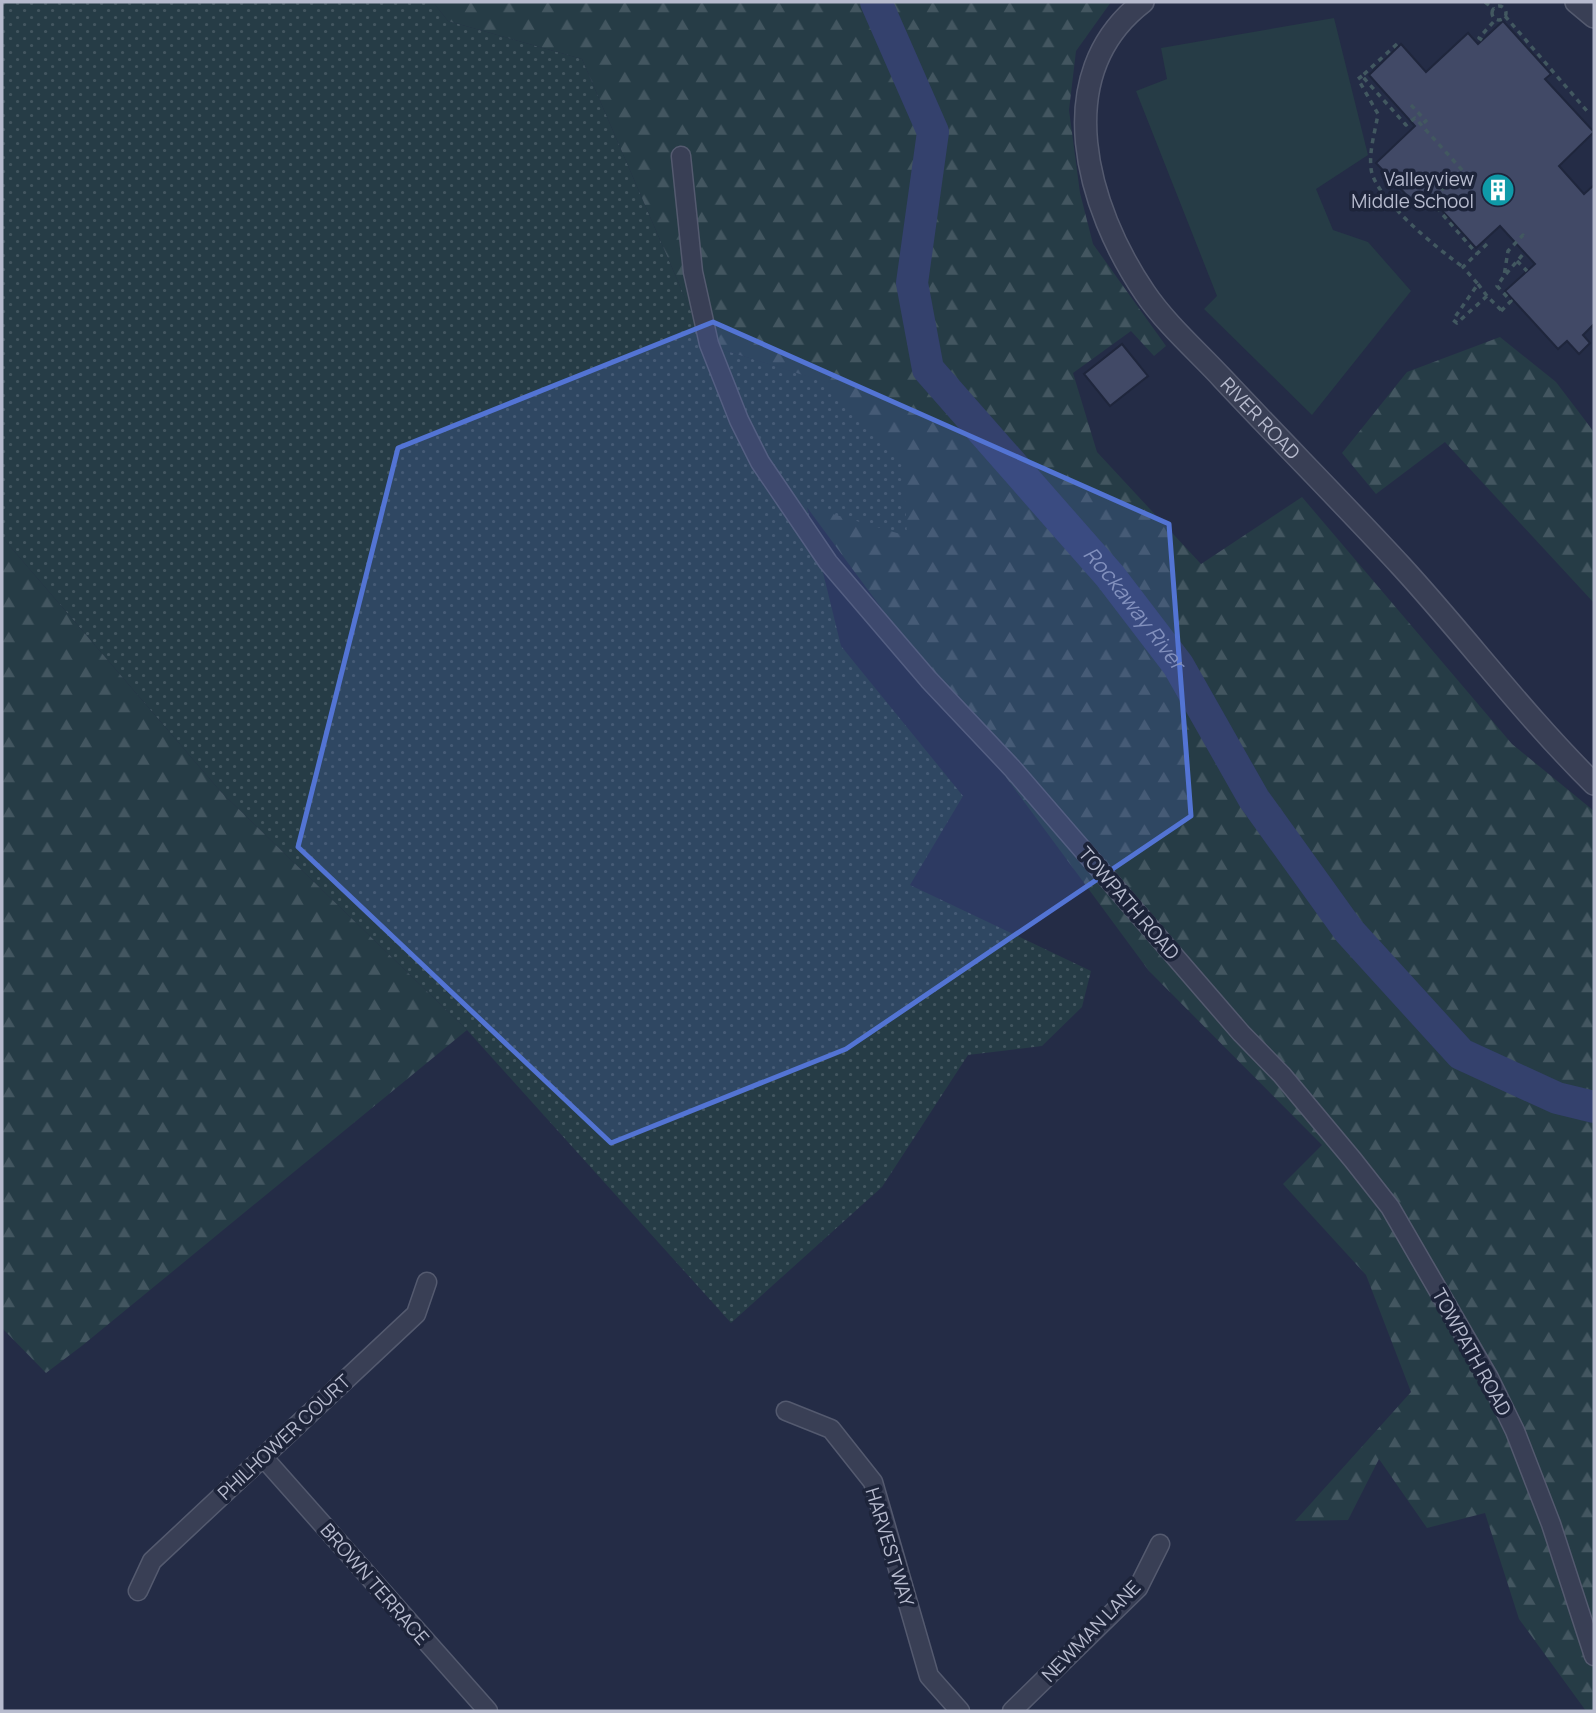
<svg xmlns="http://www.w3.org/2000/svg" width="1596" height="1713" font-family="Manrope,sans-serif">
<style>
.grass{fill:url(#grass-dots)}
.forest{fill:url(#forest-firs)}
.pitch{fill:#263c46}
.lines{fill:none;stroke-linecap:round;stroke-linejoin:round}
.river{stroke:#34416d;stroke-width:32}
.building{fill:#414966;stroke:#1f263c;stroke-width:2}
.minor-casing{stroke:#545a6f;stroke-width:21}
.tertiary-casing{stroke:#545a6f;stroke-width:24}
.path{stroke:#425860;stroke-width:3.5;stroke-dasharray:5 5;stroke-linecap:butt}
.minor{stroke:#393f55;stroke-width:18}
.tertiary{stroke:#393f55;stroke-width:21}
.marked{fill:#5374d4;fill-opacity:0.2;stroke:#5374d4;stroke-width:5;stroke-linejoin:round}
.labels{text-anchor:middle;stroke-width:7;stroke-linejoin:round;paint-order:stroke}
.poi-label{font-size:19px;fill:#b7bbce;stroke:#1d243a;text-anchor:end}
.street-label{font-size:19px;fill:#b7bbce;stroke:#1d243a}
.water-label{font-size:21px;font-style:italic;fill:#8290bd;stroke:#1d243a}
</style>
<defs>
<pattern id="grass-dots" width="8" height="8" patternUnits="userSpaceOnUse" patternTransform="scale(1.75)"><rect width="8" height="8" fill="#263c46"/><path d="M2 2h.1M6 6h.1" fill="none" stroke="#435660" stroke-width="1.8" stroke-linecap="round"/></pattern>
<pattern id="forest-firs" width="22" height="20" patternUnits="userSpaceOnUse" patternTransform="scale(1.75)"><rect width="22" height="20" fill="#263c46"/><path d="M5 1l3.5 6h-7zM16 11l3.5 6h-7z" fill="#435660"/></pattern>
</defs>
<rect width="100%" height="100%" fill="#242c46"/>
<path class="grass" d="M2,2H433L448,21L582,59L705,344L827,382L904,463L908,537L807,507L841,646L963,796L910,885L1091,971L1082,1007L1042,1046L968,1055L882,1187L731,1323L467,1030L221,792L2,537Z"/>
<path class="forest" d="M433,2H1111L1076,51L1069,110L1080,193L1093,244L1166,346L1154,356L1131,331L1073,373L1097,452L1201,564L1302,497L1512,744L1594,811V1711H1586L1519,1619L1485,1513L1427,1528L1379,1459L1348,1520L1295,1521L1411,1392L1366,1275L1283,1184L1322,1145L1149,971L806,506L907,536L903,463L825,382L705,344L582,59L448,21Z
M1500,337L1556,382L1594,432V603L1445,442L1376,494L1342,453L1407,372Z
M2,537L221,792L467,1030L83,1345L46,1373L2,1328Z"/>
<path class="pitch" d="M1334,18L1368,155L1316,189L1333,230L1368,242L1411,291L1312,415L1204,309L1217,296L1136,91L1167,79L1161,48Z"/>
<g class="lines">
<path class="river" id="s1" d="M876,2L933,132L912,283L928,369L1110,576L1178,665L1254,799L1349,931L1461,1054L1557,1098L1594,1107"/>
</g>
<path class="building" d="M1503,21L1551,74L1545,79L1594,132L1559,166L1584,194L1594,185V324L1583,335L1590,343L1579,354L1567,341L1558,349L1505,291L1535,264L1500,226L1476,248L1428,195L1416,205L1376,163L1415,126L1369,75L1401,44L1426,72L1468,33L1478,44Z
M1122,344L1148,376L1110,406L1084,374Z"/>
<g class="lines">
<defs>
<path id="minor" d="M681,156L693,272L709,344L739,420L760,462L828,562L929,680L1012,768L1241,1033L1282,1075L1353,1160L1390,1207L1489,1378L1515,1431L1551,1524L1594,1656
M786,1411L831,1429L873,1482L929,1676L960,1711
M263,1457L488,1711
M138,1591L152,1561L416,1314L427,1282
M1012,1711L1138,1588L1160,1544"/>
<g id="tertiary">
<path id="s2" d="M1143,2C1048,75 1087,208 1145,293C1166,324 1197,351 1223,379C1282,442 1343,503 1401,566C1467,638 1525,716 1594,784"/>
<path d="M1576,2L1594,17"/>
</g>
</defs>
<use href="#minor" class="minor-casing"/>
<use href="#tertiary" class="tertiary-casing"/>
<path class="path" d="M1485,2L1494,9
M1492 13a7 7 0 1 1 14 0a7 7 0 1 1-14 0Z
M1505,16L1587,111
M1482,40L1479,38L1496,19
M1397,44L1362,76L1406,125L1415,118L1463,171L1430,200L1477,254
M1362,76L1358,79L1378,114C1375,132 1369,151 1371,168C1373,197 1439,250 1463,267
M1411,105L1426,121L1421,125
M1487,244L1463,267L1478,284L1453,320L1457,323L1487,296L1503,312
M1517,261L1527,271
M1506,274L1524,253
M1478,284L1487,296
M1501,311L1511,301L1497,286L1504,276L1508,251L1523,235L1525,237"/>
<use href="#minor" class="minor"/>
<use href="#tertiary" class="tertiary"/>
</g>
<path class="marked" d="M713,322L1169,524L1191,816L846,1049L611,1143L298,847L398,448Z"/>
<defs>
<symbol id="building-disc" viewBox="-11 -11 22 22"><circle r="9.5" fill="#0f9aa8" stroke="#1d243a"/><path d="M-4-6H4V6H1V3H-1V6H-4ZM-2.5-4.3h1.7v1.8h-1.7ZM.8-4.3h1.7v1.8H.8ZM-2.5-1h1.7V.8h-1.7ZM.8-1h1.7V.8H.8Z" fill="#fff"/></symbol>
</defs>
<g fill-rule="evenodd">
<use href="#building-disc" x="1479" y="171" width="38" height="38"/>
</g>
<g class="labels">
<g class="poi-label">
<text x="1474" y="186">Valleyview<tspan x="1474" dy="22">Middle School</tspan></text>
</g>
<g class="street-label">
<text dy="7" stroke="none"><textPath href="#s2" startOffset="492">RIVER ROAD</textPath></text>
<text transform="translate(1129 903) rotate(49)" y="7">TOWPATH ROAD</text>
<text transform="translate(1472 1352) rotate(61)" y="7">TOWPATH ROAD</text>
<text transform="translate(284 1437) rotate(-43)" y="7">PHILHOWER COURT</text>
<text transform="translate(890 1547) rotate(73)" y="7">HARVEST WAY</text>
<text transform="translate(375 1584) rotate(49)" y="7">BROWN TERRACE</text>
<text transform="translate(1091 1631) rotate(-46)" y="7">NEWMAN LANE</text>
</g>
<g class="water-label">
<text dy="7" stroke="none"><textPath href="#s1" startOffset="698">Rockaway River</textPath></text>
</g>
</g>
<rect width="1596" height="1713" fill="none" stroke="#b7bbce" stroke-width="7"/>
</svg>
